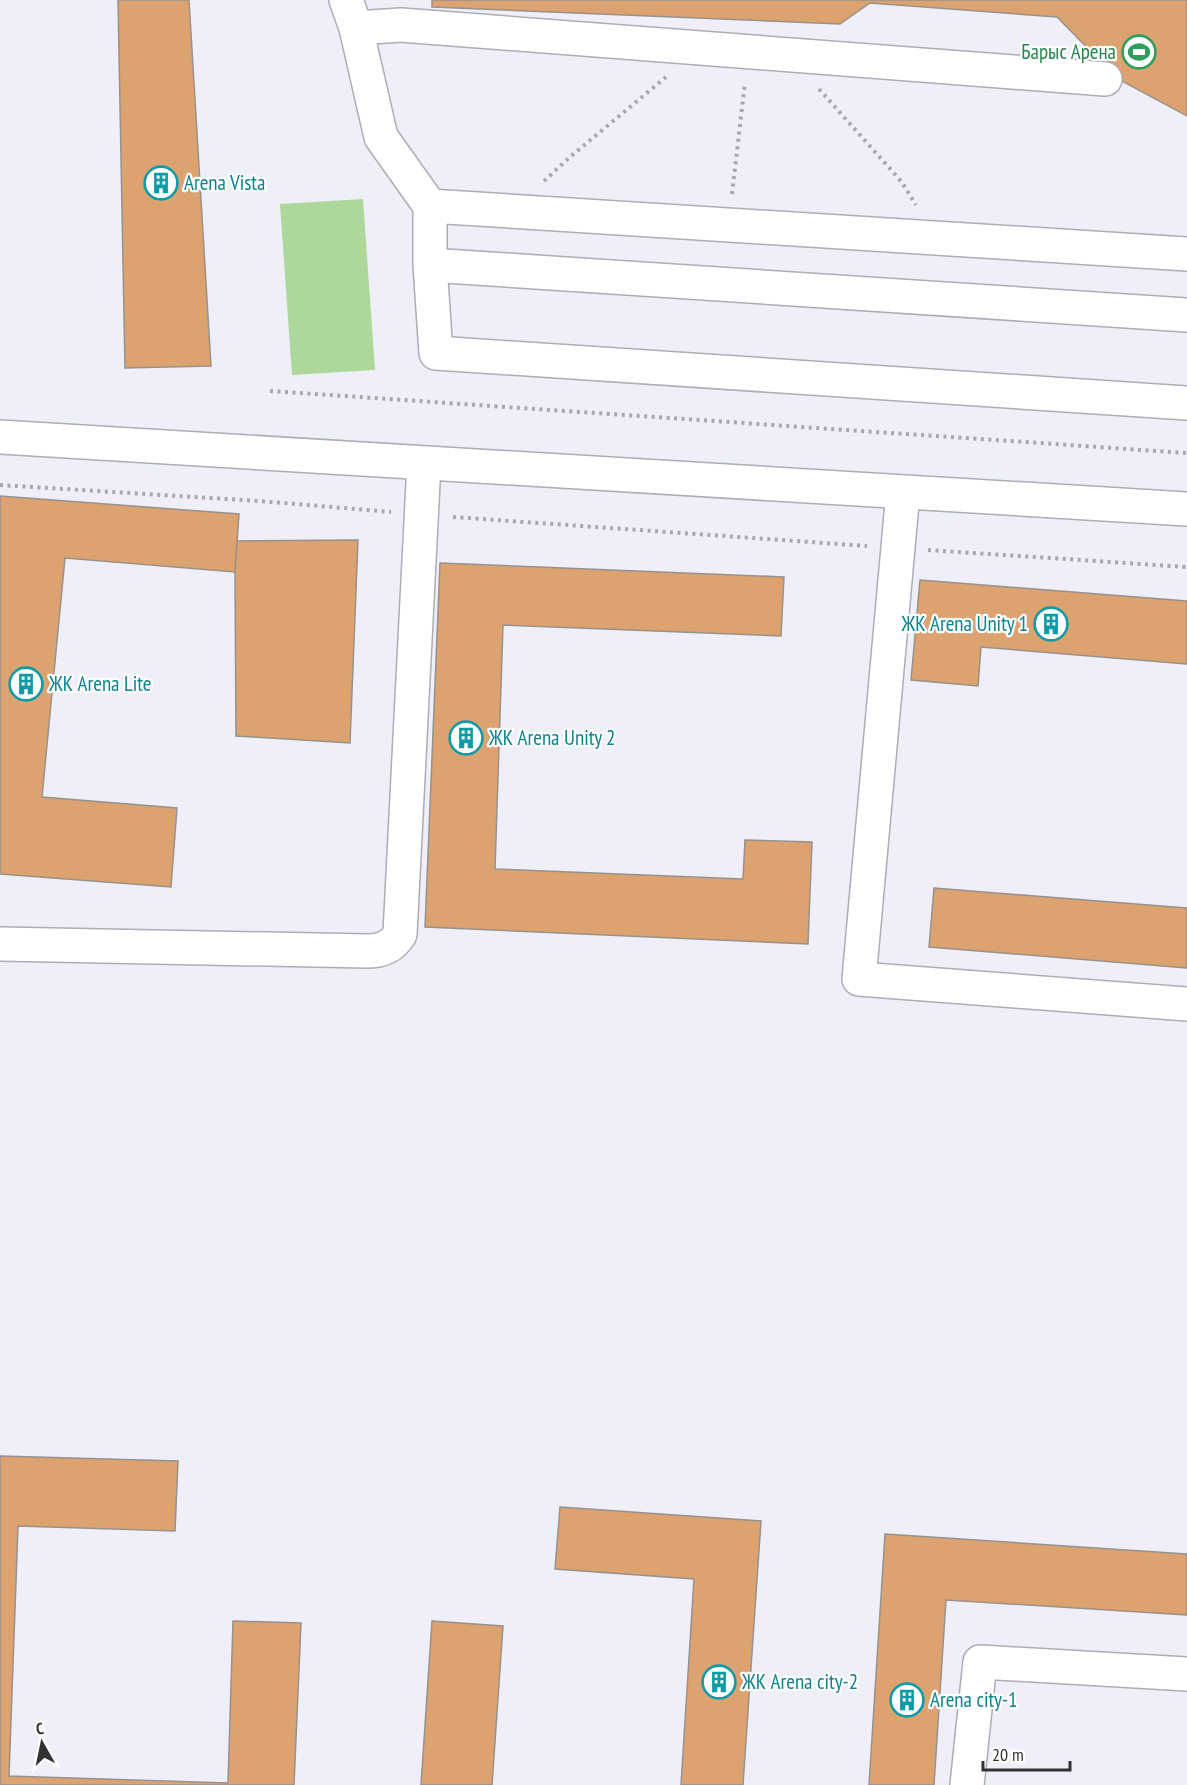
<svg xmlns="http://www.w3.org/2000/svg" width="1187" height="1785" font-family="'PT Sans Narrow',sans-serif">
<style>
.green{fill:#aed79c}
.building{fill:#dca270;stroke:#98918c;stroke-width:1.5}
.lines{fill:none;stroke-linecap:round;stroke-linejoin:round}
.minor-casing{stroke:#acadb5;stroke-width:36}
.path{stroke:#a7a7ae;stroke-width:4;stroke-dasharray:3 4.5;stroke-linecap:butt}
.minor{stroke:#fff;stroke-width:33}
.labels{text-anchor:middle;stroke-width:4.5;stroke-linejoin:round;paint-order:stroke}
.leisure-label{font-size:21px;fill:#27864d;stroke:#fff;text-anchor:end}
.culture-label{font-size:21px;fill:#0d838f;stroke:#fff;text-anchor:start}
</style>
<rect width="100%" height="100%" fill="#eeeff8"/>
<path class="green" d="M363,199L375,370L292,375L280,204Z"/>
<path class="building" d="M118,0H189L211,366L125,368Z
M432,0H1187V116L1118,79L1057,17L870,3L840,24L432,7Z
M0,496L239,514L235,572L65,558L42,797L177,808L171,887L0,874Z
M358,540L350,743L236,736L235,572L237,541Z
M440,563L784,577L781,636L503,625L495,869L743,879L745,840L812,842L808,944L425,927Z
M920,580L1187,601V664L981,647L978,686L911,680Z
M934,888L1187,908V968L929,947Z
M0,1456L178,1461L175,1531L18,1526L9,1776L228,1783L233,1621L301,1623L294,1785H0Z
M560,1507L761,1521L743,1785H681L694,1579L555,1569Z
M885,1534L1187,1554V1615L946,1600L934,1785H869Z
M432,1621L503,1626L492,1785H421Z"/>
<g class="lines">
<defs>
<path id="minor" d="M346,0L356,28
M1105,79L401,25L356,28L381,137L430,206L1187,254
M430,206V265L436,353L1187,403
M430,265L1187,315
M0,437L1187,509
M903,492L859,979L1187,1004
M0,944L367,951C382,951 392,947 400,934L424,463
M967,1785L980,1662L1187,1674"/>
</defs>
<use href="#minor" class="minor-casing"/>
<path class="path" d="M819,89L901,181L916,205
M544,181L570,157L666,77
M732,194L745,82
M270,391L1187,453
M0,485L259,501L391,512
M453,517L867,546
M928,550L1187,567"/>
<use href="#minor" class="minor"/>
</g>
<defs>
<symbol id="stadium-ring" viewBox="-11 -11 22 22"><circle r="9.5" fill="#fff" stroke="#2e9e5b" stroke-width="1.5"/><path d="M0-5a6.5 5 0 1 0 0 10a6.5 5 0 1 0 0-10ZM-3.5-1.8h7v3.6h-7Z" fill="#2e9e5b"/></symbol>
<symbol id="building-ring" viewBox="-11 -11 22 22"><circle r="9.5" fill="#fff" stroke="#0f9aa8" stroke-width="1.5"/><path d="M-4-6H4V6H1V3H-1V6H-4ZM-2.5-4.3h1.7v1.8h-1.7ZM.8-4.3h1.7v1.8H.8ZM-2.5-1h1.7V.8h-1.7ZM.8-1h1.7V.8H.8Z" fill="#0f9aa8"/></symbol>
</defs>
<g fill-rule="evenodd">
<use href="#stadium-ring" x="1120" y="33" width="38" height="38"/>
<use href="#building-ring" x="142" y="164" width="38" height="38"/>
<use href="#building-ring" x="1032" y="605" width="38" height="38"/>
<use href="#building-ring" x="7" y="665" width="38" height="38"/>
<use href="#building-ring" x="447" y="719" width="38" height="38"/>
<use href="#building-ring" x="700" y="1663" width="38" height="38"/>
<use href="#building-ring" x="888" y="1681" width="38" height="38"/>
</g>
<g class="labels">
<g class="leisure-label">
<text x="1116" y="59">Барыс Арена</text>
</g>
<g class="culture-label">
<text x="184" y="190">Arena Vista</text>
<text x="1028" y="631" text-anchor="end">ЖК Arena Unity 1</text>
<text x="49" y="691">ЖК Arena Lite</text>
<text x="489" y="745">ЖК Arena Unity 2</text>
<text x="742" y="1689">ЖК Arena city-2</text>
<text x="930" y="1707">Arena city-1</text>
</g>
</g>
<g transform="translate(42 1743) rotate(351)" stroke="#ffffff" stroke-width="4.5" paint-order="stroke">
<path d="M0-4.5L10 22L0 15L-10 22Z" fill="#323235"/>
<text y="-9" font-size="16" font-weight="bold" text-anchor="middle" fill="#323235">С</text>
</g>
<path d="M983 1761v9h87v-9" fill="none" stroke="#323235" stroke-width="3"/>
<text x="992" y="1761" font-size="18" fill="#323235" stroke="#ffffff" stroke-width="4.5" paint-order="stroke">20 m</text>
</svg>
